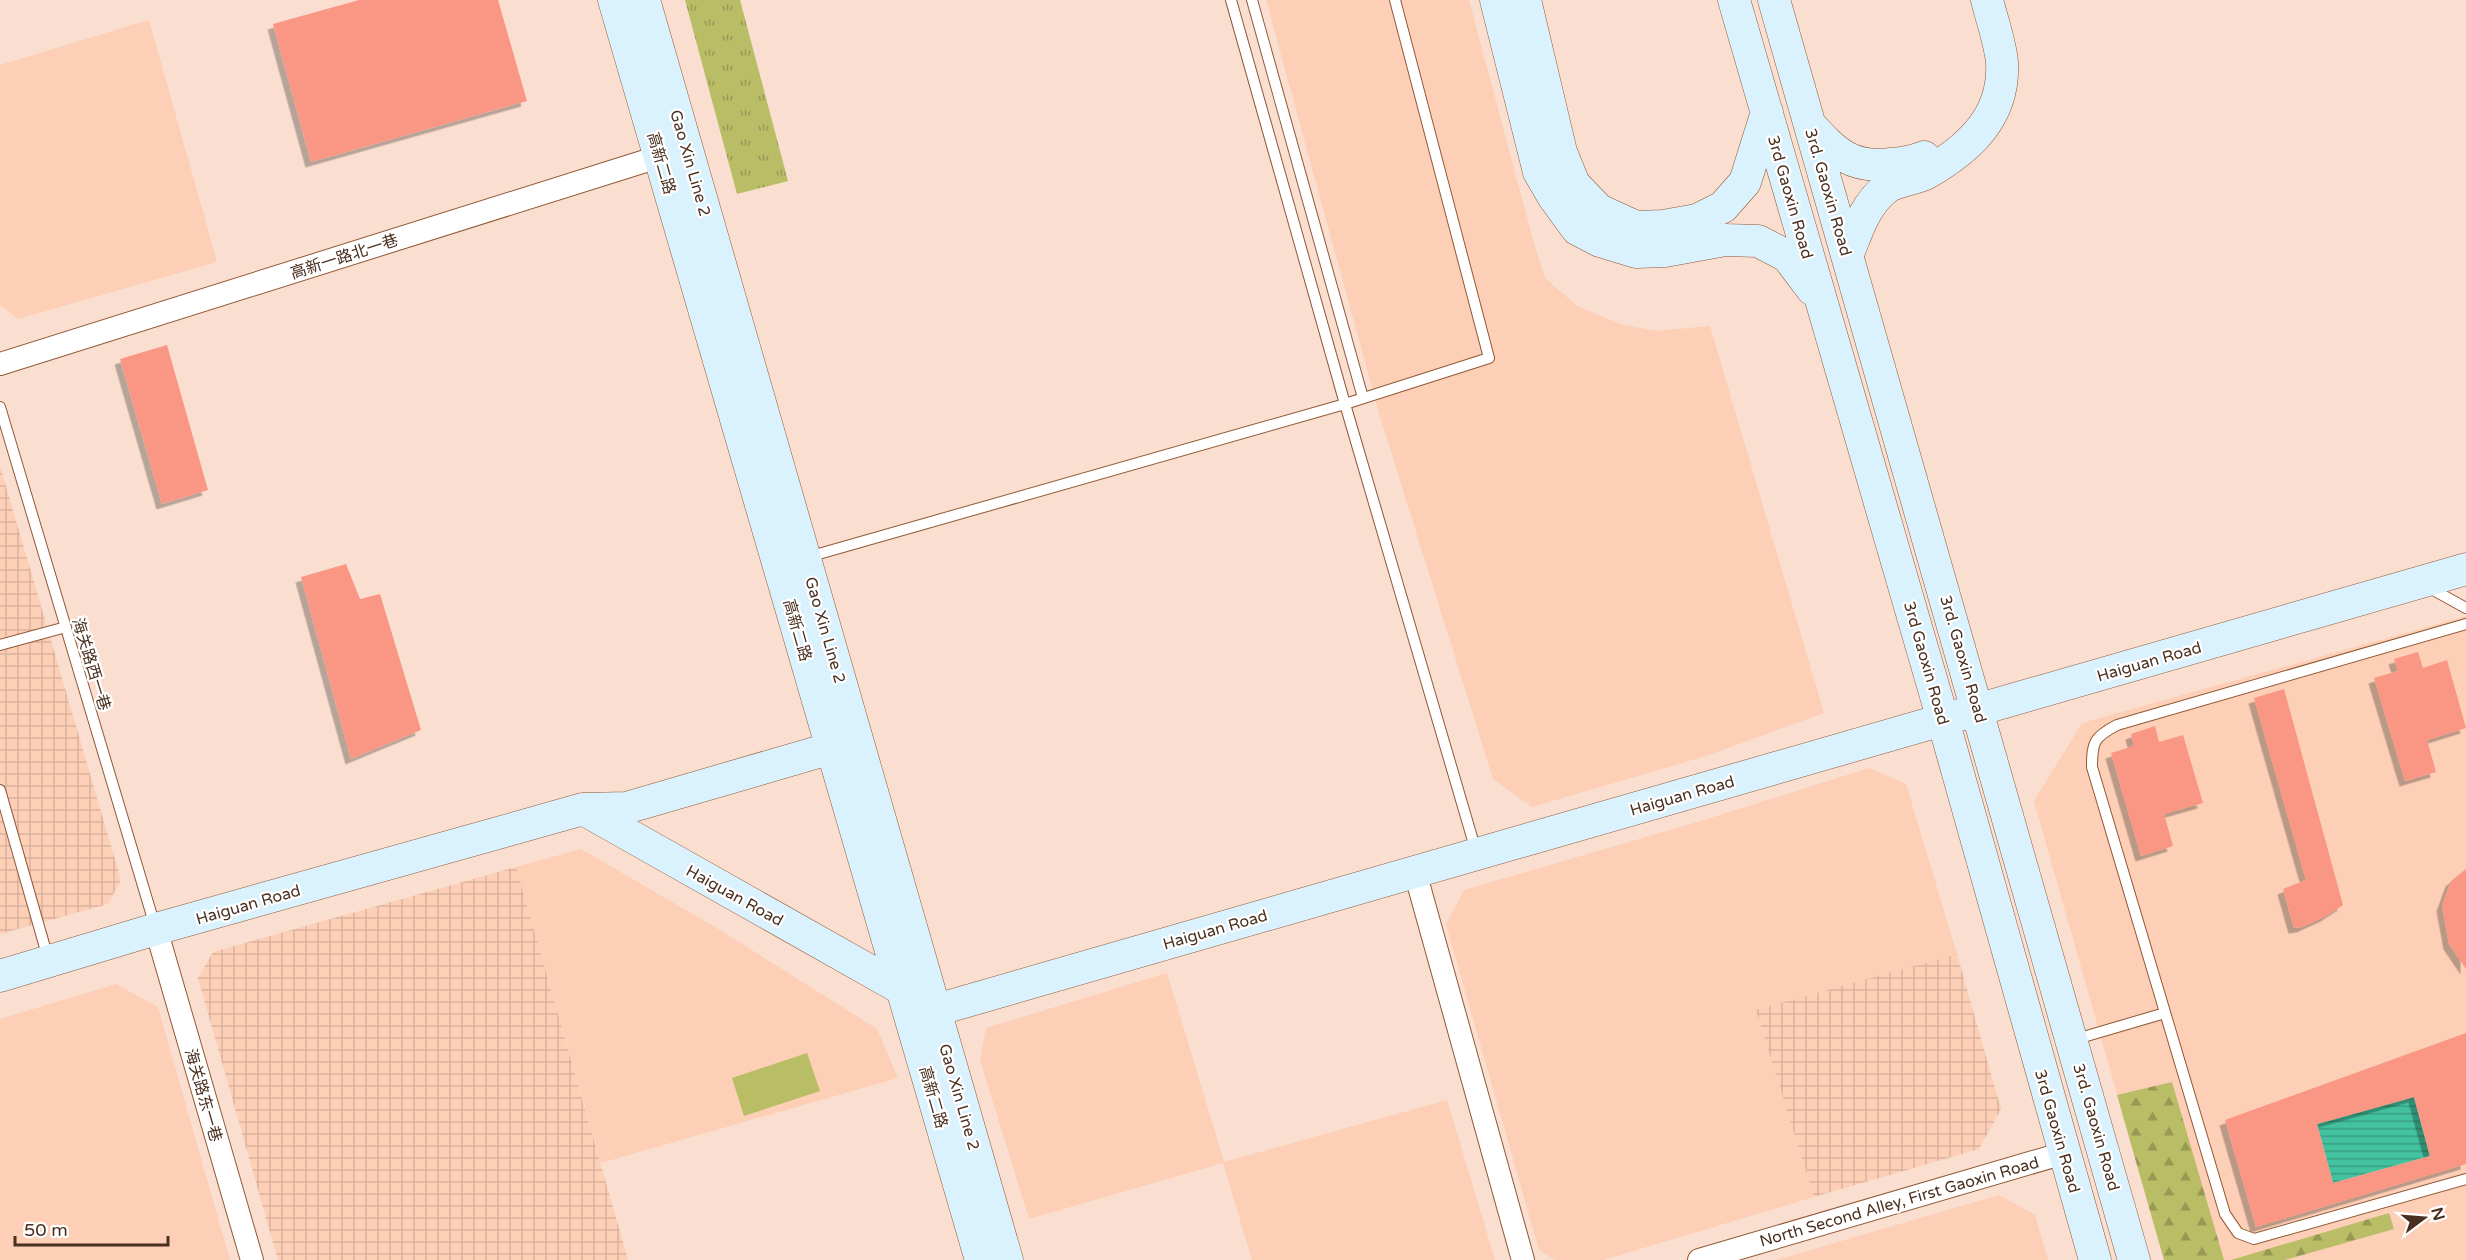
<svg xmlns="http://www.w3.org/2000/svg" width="2466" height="1260" font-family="'Varela Round','Noto Sans SC',sans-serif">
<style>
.built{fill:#fccfb6}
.industrial{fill:url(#industrial-grid)}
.green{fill:#b9bd66}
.forest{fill:url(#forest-firs)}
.park{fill:url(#park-tufts)}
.water{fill:url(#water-rules)}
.building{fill:#f99684;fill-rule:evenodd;filter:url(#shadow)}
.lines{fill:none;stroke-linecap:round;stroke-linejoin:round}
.lane-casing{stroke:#925834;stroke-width:12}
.street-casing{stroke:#925834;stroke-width:24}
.secondary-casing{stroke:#925834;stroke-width:33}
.lane{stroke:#fff;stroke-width:10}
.street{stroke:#fff;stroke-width:22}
.secondary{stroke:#d9f2fe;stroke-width:32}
.labels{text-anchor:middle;stroke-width:4.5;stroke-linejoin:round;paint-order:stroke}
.street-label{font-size:16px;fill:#4a3021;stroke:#fff}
</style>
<defs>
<pattern id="industrial-grid" width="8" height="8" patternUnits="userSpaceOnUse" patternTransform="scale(1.5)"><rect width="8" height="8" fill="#fccfb6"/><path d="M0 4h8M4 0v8" fill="none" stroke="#dab29c"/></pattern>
<pattern id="forest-firs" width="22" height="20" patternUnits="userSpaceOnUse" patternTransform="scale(1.5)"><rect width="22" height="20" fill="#b9bd66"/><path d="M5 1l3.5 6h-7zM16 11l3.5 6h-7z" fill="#989a54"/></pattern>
<pattern id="park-tufts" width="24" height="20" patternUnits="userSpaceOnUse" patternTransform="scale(1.5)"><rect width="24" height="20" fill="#b9bd66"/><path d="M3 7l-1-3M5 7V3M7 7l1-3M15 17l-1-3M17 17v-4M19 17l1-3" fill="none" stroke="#989a54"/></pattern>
<pattern id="water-rules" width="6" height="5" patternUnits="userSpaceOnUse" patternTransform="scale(1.5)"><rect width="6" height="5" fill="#43c29f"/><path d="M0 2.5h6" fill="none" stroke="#3a9e81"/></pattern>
<filter id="shadow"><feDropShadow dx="-5.5" dy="5.5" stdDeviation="0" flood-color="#0004"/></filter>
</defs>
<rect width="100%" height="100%" fill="#fadecf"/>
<path class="built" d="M1266,0H1469L1533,240L1545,278L1577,306L1620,324L1656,331L1710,326L1824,713L1706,756L1532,807L1493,779L1379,413Z
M149,20L217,262L18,319L0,305V65Z
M2466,616V1260H2164L2034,801L2082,723Z
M1869,768L1906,784L1957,954L1757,1010L1814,1197L1603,1260H1555L1539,1250L1446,924L1464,890L1701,821Z
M581,849L720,930L877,1029L898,1078L601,1163L516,867Z
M1167,973L1224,1162L1447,1100L1495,1260H1252L1223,1163L1029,1219L980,1060L986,1028Z
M116,984L158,1007L230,1260H0V1019Z
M1999,1195L2035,1215L2048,1260H1776Z"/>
<path class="industrial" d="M0,466L121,880L108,904L0,934Z
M516,867L628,1260H278L198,978L213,952Z
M1957,954L2001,1109L1979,1149L1814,1197L1756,1010Z"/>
<path class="green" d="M807,1053L820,1091L744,1116L732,1078Z"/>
<path class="forest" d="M2172,1082L2224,1260H2164L2117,1095Z
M2389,1213L2394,1229L2285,1260H2231Z"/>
<path class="park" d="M685,0H740L788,181L737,194Z"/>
<path class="water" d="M2414,1097L2430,1156L2333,1183L2317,1124Z"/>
<path class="building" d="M359,0H498L527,101L311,162L273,24Z
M167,345L208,490L162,504L120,359Z
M346,564L360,599L380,594L421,730L351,759L301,577Z
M2418,652L2423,668L2447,660L2466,728L2427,740L2436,772L2405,781L2374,678L2398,671L2394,659Z
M2284,689L2343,905L2326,916L2302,927L2294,928L2283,889L2306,880L2254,698Z
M2155,726L2159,742L2183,735L2203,803L2164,814L2173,846L2141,856L2111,753L2134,746L2131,734Z
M2466,869V969L2449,944L2442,906L2451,881Z
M2466,1033V1164L2256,1227L2225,1120ZM2414,1097L2430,1156L2333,1183L2317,1124Z"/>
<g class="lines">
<defs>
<path id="lane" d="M1231,0L1345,404L1476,851
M1252,0L1363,398
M0,407L155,926
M808,557L1345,404L1489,358L1395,0
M2428,587L2466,608
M2466,624L2117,725C2094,737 2092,742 2092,767L2225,1214L2238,1233L2254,1239L2466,1179
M0,645L66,627
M0,790L48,958
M2073,1040L2165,1013"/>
<path id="street" d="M0,364L674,152
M1415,872L1523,1260
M156,929L252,1260
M1699,1260L2064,1153"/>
<path id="secondary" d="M614,0L981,1260
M644,0L1007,1260
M1496,0L1539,172L1553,196L1577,229L1600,241L1636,252L1665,251L1725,240L1758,241L1787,256L1812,289
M1525,0L1561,152L1574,184L1599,210L1636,227L1663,226L1697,220L1723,207L1745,182L1767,112
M1734,0L1943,720L2095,1260
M1774,0L2134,1260
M1810,125C1836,153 1851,169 1892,164C1903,163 1914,161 1924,157
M1847,256C1857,232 1864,206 1885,189C1895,180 1915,180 1927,173C1970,148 2005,116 2002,62C2000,42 1992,20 1987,0
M584,809L626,808L832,748
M0,976L156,929L583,809L902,989L936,1010L2466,569"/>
</defs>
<use href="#lane" class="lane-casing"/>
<use href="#street" class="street-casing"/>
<use href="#secondary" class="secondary-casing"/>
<use href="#lane" class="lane"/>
<use href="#street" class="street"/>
<use href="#secondary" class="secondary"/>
</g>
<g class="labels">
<g class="street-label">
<text transform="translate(662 163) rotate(74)" y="6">高新二路</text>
<text transform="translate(691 163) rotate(74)" y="6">Gao Xin Line 2</text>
<text transform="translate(1829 192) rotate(74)" y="6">3rd. Gaoxin Road</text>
<text transform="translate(1791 197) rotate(74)" y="6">3rd Gaoxin Road</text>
<text transform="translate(344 256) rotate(-18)" y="6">高新一路北一巷</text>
<text transform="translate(798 630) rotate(74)" y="6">高新二路</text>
<text transform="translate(826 630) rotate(74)" y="6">Gao Xin Line 2</text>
<text transform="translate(1964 659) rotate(74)" y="6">3rd. Gaoxin Road</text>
<text transform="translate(2149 661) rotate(-16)" y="6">Haiguan Road</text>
<text transform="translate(1927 663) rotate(74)" y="6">3rd Gaoxin Road</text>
<text transform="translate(92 664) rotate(73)" y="6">海关路西一巷</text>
<text transform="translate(1682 795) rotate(-16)" y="6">Haiguan Road</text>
<text transform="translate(735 895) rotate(29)" y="6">Haiguan Road</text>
<text transform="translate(248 904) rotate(-16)" y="6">Haiguan Road</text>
<text transform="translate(1215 929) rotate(-16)" y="6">Haiguan Road</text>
<text transform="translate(204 1095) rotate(74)" y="6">海关路东一巷</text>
<text transform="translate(934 1097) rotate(74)" y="6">高新二路</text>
<text transform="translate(960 1097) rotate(74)" y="6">Gao Xin Line 2</text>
<text transform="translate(2097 1127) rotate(74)" y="6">3rd. Gaoxin Road</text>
<text transform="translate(2058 1131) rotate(74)" y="6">3rd Gaoxin Road</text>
<text transform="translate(1899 1201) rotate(-16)" y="6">North Second Alley, First Gaoxin Road</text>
</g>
</g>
<g transform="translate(2424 1218) rotate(74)" stroke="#ffffff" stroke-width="4.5" paint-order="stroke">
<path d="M0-4.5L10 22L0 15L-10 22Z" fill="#4a3021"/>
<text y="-9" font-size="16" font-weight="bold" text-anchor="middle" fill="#4a3021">N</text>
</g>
<path d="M15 1236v9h153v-9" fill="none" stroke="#4a3021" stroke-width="3"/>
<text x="24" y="1236" font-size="18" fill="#4a3021" stroke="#ffffff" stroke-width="4.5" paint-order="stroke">50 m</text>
</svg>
